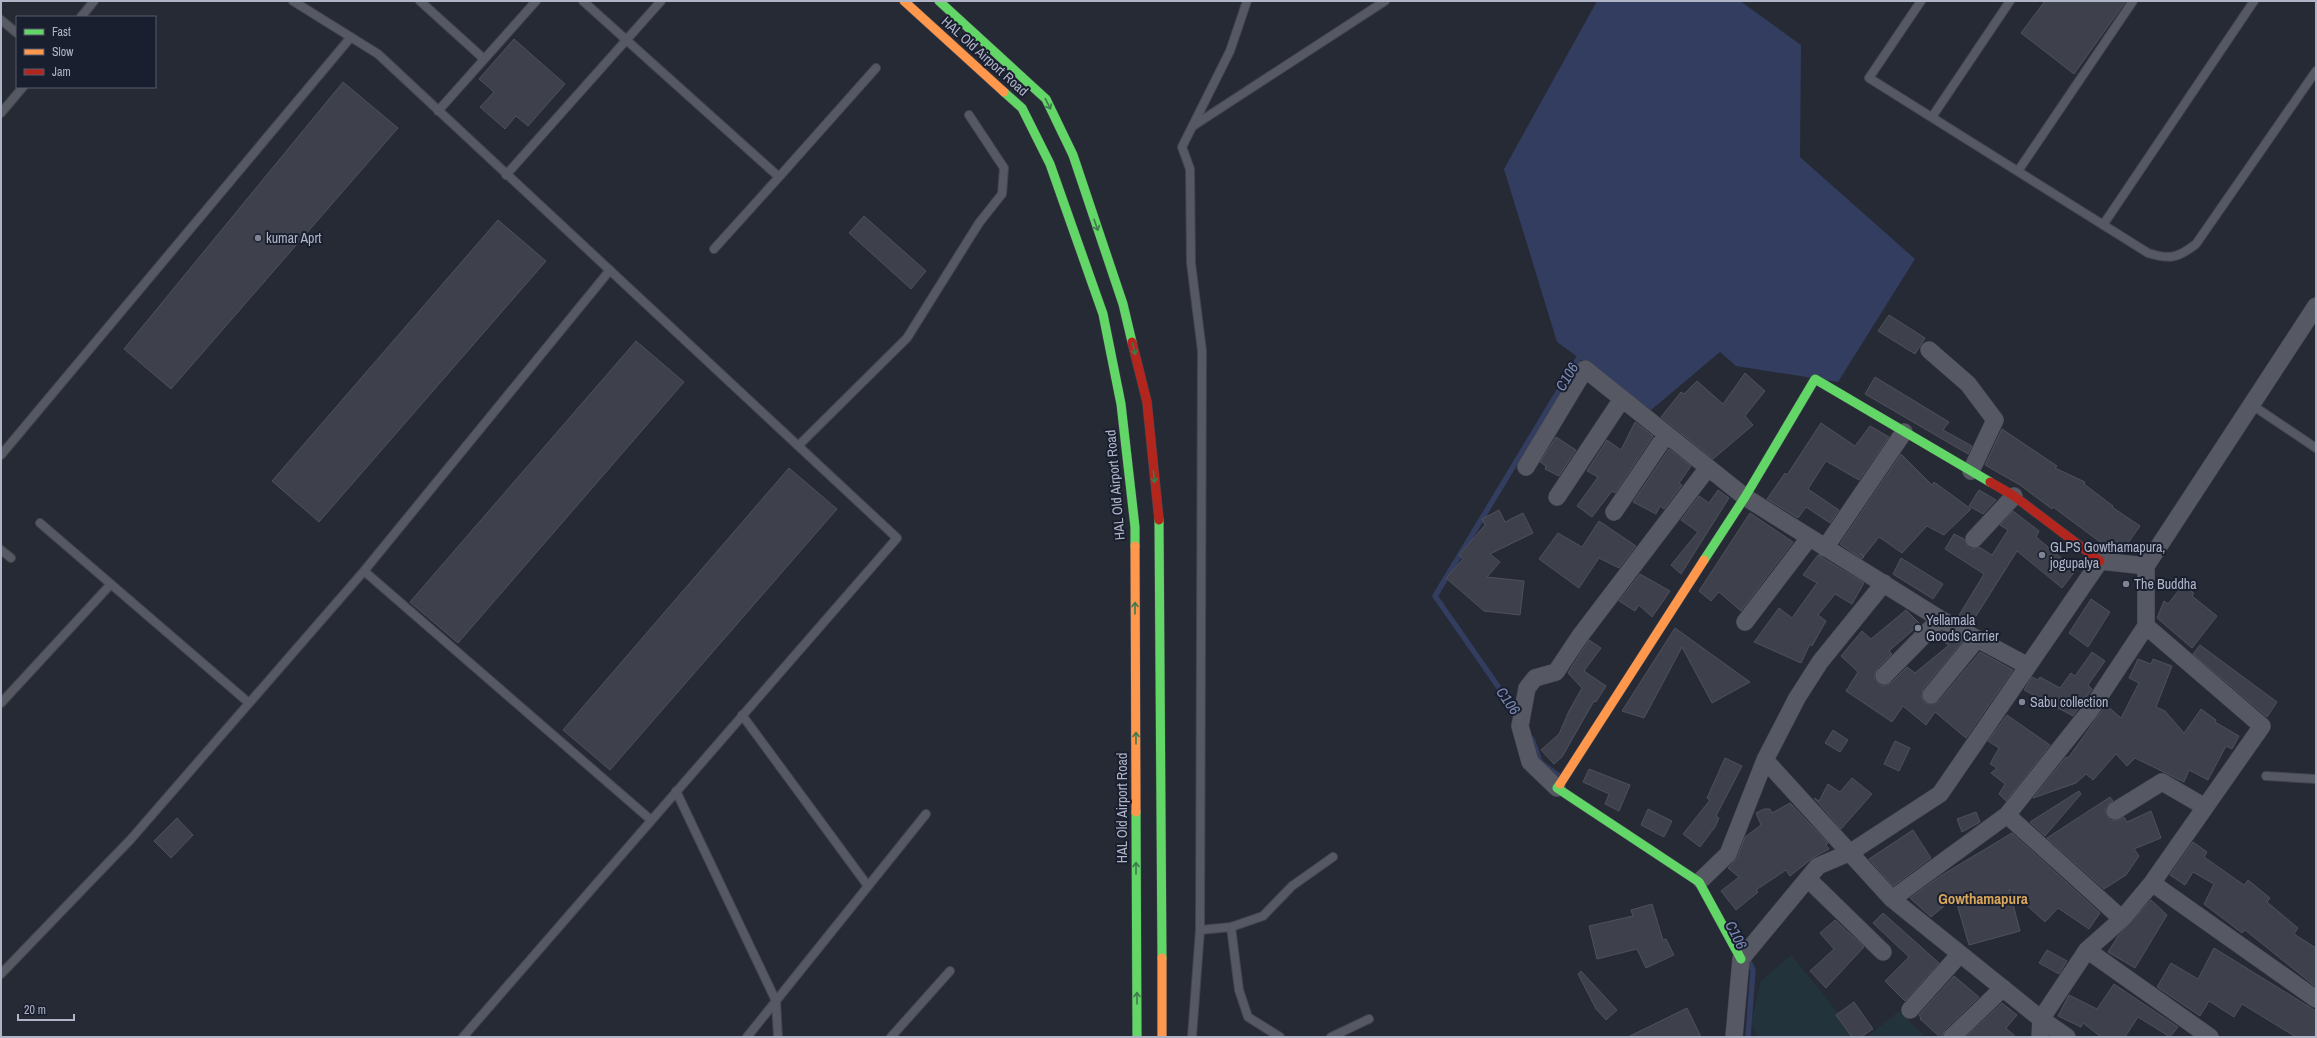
<svg xmlns="http://www.w3.org/2000/svg" width="2317" height="1038" font-family="'Archivo Narrow',sans-serif">
<style>
.green{fill:#23333b}
.water{fill:#323d5f}
.lines{fill:none;stroke-linecap:round;stroke-linejoin:round}
.stream{stroke:#323d5f;stroke-width:5.5}
.building{fill:#3e414b;stroke:#4e515d}
.lane-casing{stroke:#42454e;stroke-width:10}
.street-casing{stroke:#42454e;stroke-width:18}
.fast-casing{stroke:#42454e;stroke-width:10}
.slow-casing{stroke:#42454e;stroke-width:10}
.jam-casing{stroke:#42454e;stroke-width:10}
.lane{stroke:#565963;stroke-width:8}
.street{stroke:#565963;stroke-width:17}
.fast{stroke:#63d668;stroke-width:9}
.slow{stroke:#ff974d;stroke-width:9}
.jam{stroke:#b3261e;stroke-width:9}
.oneway{stroke:#3e7a4c}
.poi-dot{fill:#7f8494;stroke:#1a1f2f;stroke-width:1.5}
.labels{text-anchor:middle;stroke-width:4;stroke-linejoin:round;paint-order:stroke}
.street-label{font-size:14px;fill:#afb4c7;stroke:#1a1f2f}
.poi-label{font-size:14px;fill:#afb4c7;stroke:#1a1f2f;text-anchor:start}
.water-label{font-size:15px;font-style:italic;fill:#7d8bb5;stroke:#1a1f2f}
.neighbourhood-label{font-size:15px;font-weight:bold;fill:#d8a659;stroke:#1a1f2f}
</style>
<rect width="100%" height="100%" fill="#262a35"/>
<path class="green" d="M1791,955L1858,1037H1758L1751,1024L1761,981Z
M1899,1011L1925,1037H1867Z"/>
<path class="water" d="M1597,1H1740L1801,45L1800,157L1915,259L1838,382L1736,366L1720,352L1651,410L1557,342L1504,169Z"/>
<g class="lines">
<path class="stream" d="M1518,715L1435,596L1583,351
M1532,739L1540,762L1559,776
M1747,958L1753,970L1748,1037"/>
</g>
<path class="building" d="M2045,1H2126L2074,74L2021,33Z
M514,39L565,84L528,126L516,116L505,129L480,107L494,92L479,79Z
M343,82L398,128L171,389L124,349Z
M864,216L926,271L911,289L849,233Z
M498,220L546,261L319,522L272,481Z
M1889,315L1925,338L1915,354L1878,331Z
M636,341L684,382L458,643L410,602Z
M1745,373L1765,391L1745,416L1753,425L1713,459L1661,417L1681,392L1684,394L1697,381L1723,404Z
M1875,377L1949,422L1943,430L1972,446L1968,454L1865,394Z
M1635,422L1653,436L1615,493L1612,491L1592,517L1577,506L1598,477L1587,471L1607,440L1621,450Z
M1821,423L1855,446L1870,426L1889,437L1859,480L1826,461L1808,489L1839,510L1830,523L1806,507L1798,518L1767,499L1785,473L1787,475Z
M2002,429L2057,466L2055,468L2085,482L2084,484L2113,506L2112,507L2140,526L2121,553H2115L2053,507L2052,509L2020,485L1985,465Z
M1556,437L1576,450L1559,476L1545,469L1546,466L1540,462Z
M1669,449L1691,466L1679,483L1682,485L1664,509L1660,506L1656,514L1633,502Z
M1901,454L1932,485L1934,482L1971,509L1944,535L1927,526L1902,553L1879,537L1864,556L1860,553L1864,557L1862,559L1840,544Z
M789,468L837,509L610,770L563,730Z
M1718,490L1729,498L1681,574L1671,565L1698,532L1681,520L1699,496L1709,503Z
M1979,490L1996,500L1983,514L1969,506Z
M1499,510L1505,522L1523,513L1533,533L1490,554L1500,562L1487,577L1524,581L1520,615L1484,611L1446,578L1463,559L1459,555L1485,525L1482,519Z
M2013,511L2039,531L2036,537L2076,570L2062,588L2017,551L1971,624L1958,617L1984,574L1945,549L1954,534L1964,539L1968,547L1972,549L1979,547L1992,555L2008,530L2000,525Z
M1750,513L1793,542L1741,611L1719,592L1711,601L1699,591Z
M1599,521L1636,546L1619,568L1599,558L1579,588L1539,559L1558,533L1582,547Z
M1818,555L1864,583L1852,604L1835,594L1818,615L1826,621L1812,646L1810,644L1801,663L1754,642L1779,608L1792,618L1817,583L1803,575Z
M1901,558L1943,584L1933,599L1893,574Z
M1640,574L1670,591L1652,617L1639,605L1635,611L1619,601Z
M2183,585L2194,593L2192,596L2217,616L2192,648L2157,618L2164,601L2168,604Z
M2091,599L2110,612L2088,647L2069,633Z
M1906,610L1920,624L1889,651L1892,654L1877,669L1874,678L1881,686L1891,683L1907,667L1915,673L1949,645L1938,639L1942,631L1962,642L1923,689L1922,698L1925,703L1934,704L1939,701L1980,652L2013,670L1966,738L1935,712L1926,725L1903,706L1892,722L1846,691L1858,672L1841,656L1862,631L1871,639Z
M1675,628L1750,682L1712,703L1682,647L1644,718L1622,711Z
M1589,640L1601,648L1584,671L1606,686L1596,702L1594,701L1562,757L1554,764L1541,750L1559,734L1569,711L1582,688L1568,673Z
M2200,645L2277,702L2267,717L2193,654Z
M2092,652L2105,661L2088,685L2092,689L2073,716L2024,690L2032,677L2038,680L2040,677L2060,688L2071,673L2075,676Z
M2138,659L2151,664L2153,659L2172,666L2156,707L2165,711L2184,733L2201,709L2216,720L2215,722L2239,736L2232,749L2226,746L2208,780L2189,770L2184,782L2135,758L2127,766L2116,754L2093,780L2086,774L2076,783L2033,798L2066,757L2068,758L2106,705L2121,718L2139,683L2129,678Z
M2007,715L2050,745L2006,801L1999,794L2005,784L1991,773L1997,768L1990,764L1999,748L1988,741Z
M1833,730L1848,740L1840,752L1825,743Z
M1895,741L1910,748L1899,771L1884,764Z
M1725,758L1742,766L1716,816L1719,818L1715,827L1700,847L1683,834L1710,800L1707,798Z
M1589,769L1630,785L1619,811L1605,804L1609,794L1583,782Z
M1852,778L1872,794L1841,829L1814,798L1819,801L1828,784L1840,792Z
M2079,791L2081,794L2045,836L2030,822Z
M2110,797L2113,801L2106,806L2105,811L2110,820L2116,821L2124,817L2127,822L2151,811L2161,838L2134,849L2139,856L2126,875L2104,889L2047,838Z
M1790,803L1828,843L1826,845L1829,849L1814,857L1790,876L1786,870L1756,890L1758,892L1736,910L1721,891L1739,877L1728,868L1737,858L1745,837L1761,825L1756,813L1764,809H1770L1772,813Z
M1648,809L1672,821L1664,837L1641,825Z
M1976,812L1980,822L1962,832L1957,819Z
M177,818L193,835L171,858L154,841Z
M1913,830L1931,858L1893,886L1869,859Z
M2012,833L2100,913L2089,929L2058,908L2045,922L2009,889L2020,931L1969,945L1955,897L1931,917L1910,898L1942,875Z
M2193,842L2207,852L2204,857L2244,885L2248,880L2270,898L2267,902L2298,928L2294,934L2316,948V987L2245,930L2242,933L2204,904L2214,884L2193,872L2185,885L2170,875Z
M2151,900L2167,915L2135,968L2108,952L2118,936Z
M1652,904L1663,940L1666,939L1674,955L1646,968L1637,949L1597,959L1589,926L1633,916L1631,910Z
M1883,913L1939,963L1905,1001L1885,981L1909,957L1873,923Z
M1835,920L1864,947L1826,988L1810,971L1834,949L1820,933Z
M2214,948L2316,1011V1037H2296L2242,1004L2234,1017L2209,1001L2200,1016L2157,987L2171,963L2198,979Z
M2047,950L2067,961L2059,974L2039,963Z
M1581,971L1617,1010L1606,1020L1596,1009L1578,974Z
M1954,976L1979,997L1945,1030L1942,1037H1940L1920,1019L1921,1018L1919,1015Z
M2114,984L2178,1027L2170,1037L2138,1017L2125,1037H2101L2083,1023L2081,1027L2058,1016L2069,995L2097,1009Z
M1854,1002L1873,1029L1861,1037H1852L1836,1015Z
M2002,1003L2017,1015L2006,1028L2016,1037H1966Z
M1687,1008L1701,1037H1628Z"/>
<g class="lines">
<defs>
<path id="lane" d="M293,1L378,54L897,538L463,1037
M420,1L484,59
M583,1L779,177L714,249
M1921,1L1869,78L2148,253C2170,260 2178,258 2196,244L2316,71
M81,17L94,1
M1,20L17,33
M438,111L536,1
M1,113L23,87
M1932,117L2010,1
M1193,126L1385,1
M2018,171L2133,1
M506,175L661,1
M779,177L876,68
M2103,225L2254,1
M2252,405L2316,448
M798,446L907,338L979,223L1002,194L1004,168L969,115
M1,455L351,37
M40,523L249,703
M1,550L11,558
M364,571L610,270
M1,703L111,584
M742,715L868,886
M2266,776L2316,779
M676,791L776,1001L778,1037
M1231,927L1239,990L1248,1017L1280,1037
M1200,930L1231,927L1263,916L1292,886L1333,857
M1,974L131,839L364,571L651,820
M747,1037L926,814
M891,1037L950,971
M1192,1037L1200,930L1202,351L1191,263L1190,169L1182,147L1230,51L1247,1
M1331,1037L1369,1019"/>
<path id="street" d="M1929,350L1968,384L1995,420L1971,471
M1526,467L1585,369L1745,497L1940,619L2028,666
M1557,497L1622,399
M1614,512L1666,435
M1974,539L2014,496
M1825,548L1904,432
M1745,622L1809,538
M1884,676L1940,619
M1931,695L1977,639
M1765,760L1892,899L2041,1019L2067,1037
M1557,788L1530,762L1520,726L1527,688L1535,678L1556,672L1580,636L1707,469
M2115,811L2162,782L2205,807
M2007,815L2122,919
M1808,879L1883,952
M1701,880L1728,854L1765,760L1797,698L1820,662L1884,583
M2152,883L2316,999
M1892,899L2007,815L2089,712L2146,626V566L2316,306
M2087,950L2210,1037
M1910,1010L1960,954
M1734,1037L1741,959L1818,866L1851,852L1940,794L2100,561L2146,566
M1952,1037L2003,988
M2040,1037L2041,1019L2087,950L2122,919L2152,883L2262,726L2146,626"/>
<path id="fast" d="M939,1L1046,99L1073,155L1123,304L1132,342
M1004,92L1022,108L1050,164L1103,314L1121,404L1135,527V546
M1159,520L1162,958
M1704,560L1745,497L1815,379L1990,482
M1560,784L1557,788L1699,882L1741,959
M1136,812L1137,1037"/>
<path id="slow" d="M904,1L1004,92
M1135,546L1136,812
M1560,784L1704,560
M1162,958V1037"/>
<path id="jam" d="M1132,342L1147,402L1159,520
M1990,482L2014,496L2100,561"/>
</defs>
<use href="#lane" class="lane-casing"/>
<use href="#street" class="street-casing"/>
<use href="#fast" class="fast-casing"/>
<use href="#slow" class="slow-casing"/>
<use href="#jam" class="jam-casing"/>
<use href="#lane" class="lane"/>
<use href="#street" class="street"/>
<use href="#fast" class="fast"/>
<use href="#slow" class="slow"/>
<use href="#jam" class="jam"/>
</g>
<defs><path id="oneway-shaft" d="M-6 0H5M1.5-3L5.5 0L1.5 3" fill="none" stroke-width="1.6" stroke-linecap="round" stroke-linejoin="round"/></defs>
<g class="oneway">
<use href="#oneway-shaft" transform="translate(1048 104) rotate(63)"/>
<use href="#oneway-shaft" transform="translate(1096 225) rotate(71)"/>
<use href="#oneway-shaft" transform="translate(1134 349) rotate(76)"/>
<use href="#oneway-shaft" transform="translate(1154 477) rotate(84)"/>
<use href="#oneway-shaft" transform="translate(1135 608) rotate(-90)"/>
<use href="#oneway-shaft" transform="translate(1136 738) rotate(-90)"/>
<use href="#oneway-shaft" transform="translate(1136 868) rotate(-90)"/>
<use href="#oneway-shaft" transform="translate(1137 998) rotate(-90)"/>
</g>
<g class="poi-dot">
<circle cx="258" cy="238" r="4"/>
<circle cx="2042" cy="555" r="4"/>
<circle cx="2126" cy="584" r="4"/>
<circle cx="1918" cy="628" r="4"/>
<circle cx="2022" cy="702" r="4"/>
</g>
<g class="labels">
<g class="street-label">
<text transform="translate(985 56) rotate(42)" y="5">HAL Old Airport Road</text>
<text transform="translate(1115 485) rotate(-95)" y="5">HAL Old Airport Road</text>
<text transform="translate(1122 808) rotate(-90)" y="5">HAL Old Airport Road</text>
</g>
<g class="poi-label">
<text x="266" y="243">kumar Aprt</text>
<text x="2050" y="552">GLPS Gowthamapura,<tspan x="2050" dy="16">jogupalya</tspan></text>
<text x="2134" y="589">The Buddha</text>
<text x="1926" y="625">Yellamala<tspan x="1926" dy="16">Goods Carrier</tspan></text>
<text x="2030" y="707">Sabu collection</text>
</g>
<g class="water-label">
<text transform="translate(1567 377) rotate(-59)" y="5">C106</text>
<text transform="translate(1508 701) rotate(55)" y="5">C106</text>
<text transform="translate(1736 935) rotate(63)" y="5">C106</text>
</g>
<g class="neighbourhood-label">
<text x="1983" y="904">Gowthamapura</text>
</g>
</g>
<rect width="2317" height="1038" fill="none" stroke="#afb4c7" stroke-width="4"/>
<rect x="16" y="16" width="140" height="72" fill="#1a1f2f" stroke="#565b6c"/>
<rect x="24" y="29" width="20" height="6" fill="#63d668" stroke="#565b6c"/>
<text x="52" y="36" font-size="12" fill="#afb4c7">Fast</text>
<rect x="24" y="49" width="20" height="6" fill="#ff974d" stroke="#565b6c"/>
<text x="52" y="56" font-size="12" fill="#afb4c7">Slow</text>
<rect x="24" y="69" width="20" height="6" fill="#b3261e" stroke="#565b6c"/>
<text x="52" y="76" font-size="12" fill="#afb4c7">Jam</text>
<path d="M18 1014v6h56v-6" fill="none" stroke="#afb4c7" stroke-width="2"/>
<text x="24" y="1014" font-size="12" fill="#afb4c7" stroke="#1a1f2f" stroke-width="3" paint-order="stroke">20 m</text>
</svg>
